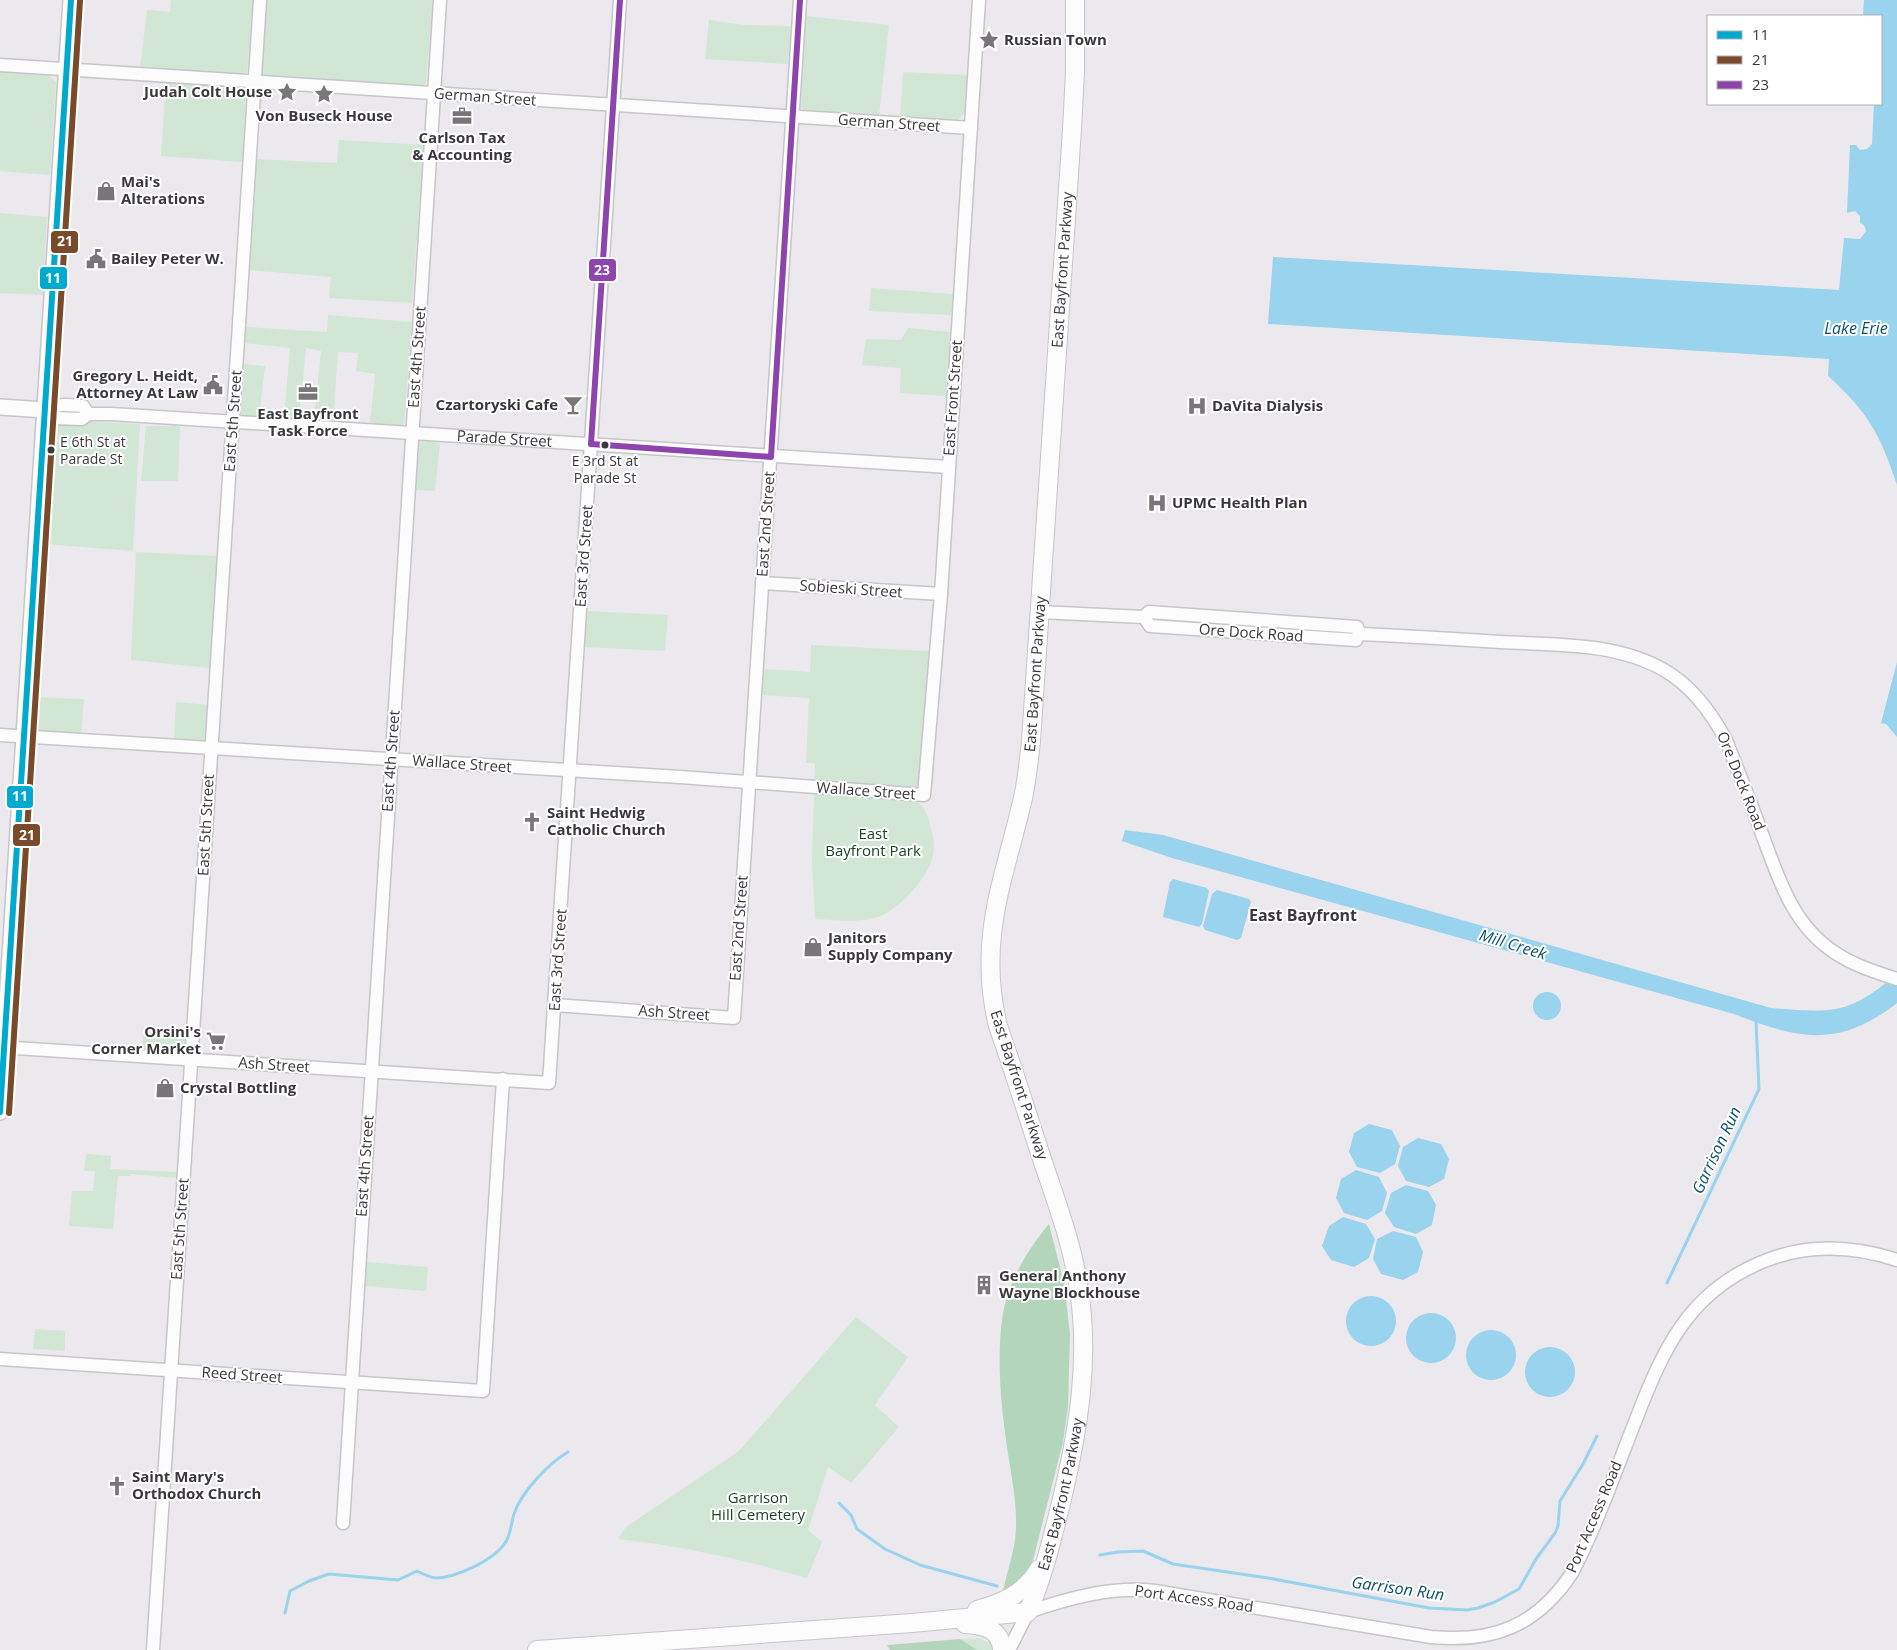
<svg xmlns="http://www.w3.org/2000/svg" width="1897" height="1650" font-family="'Open Sans',sans-serif">
<style>
.green{fill:#d1e6d5}
.forest{fill:#b3d5bc}
.water{fill:#99d3ee}
.lines{fill:none;stroke-linecap:round;stroke-linejoin:round}
.stream{stroke:#99d3ee;stroke-width:3}
.minor-casing{stroke:#c6c5c8;stroke-width:15}
.major-casing{stroke:#c6c5c8;stroke-width:18}
.highway-casing{stroke:#c6c5c8;stroke-width:20}
.minor{stroke:#fcfcfc;stroke-width:12}
.major{stroke:#fcfcfc;stroke-width:15}
.highway{stroke:#fcfcfc;stroke-width:18}
.bus-1-casing{stroke:#fff;stroke-width:10}
.bus-2-casing{stroke:#fff;stroke-width:10}
.bus-3-casing{stroke:#fff;stroke-width:10}
.bus-1{stroke:#00a9ce;stroke-width:6}
.bus-2{stroke:#7a4b2a;stroke-width:6}
.bus-3{stroke:#8e44ad;stroke-width:6}
.bus-dot{fill:#3a383b;stroke:#fff;stroke-width:2}
.labels{text-anchor:middle;stroke-width:4;stroke-linejoin:round;paint-order:stroke}
.bus-label{font-size:14px;fill:#3a383b;stroke:#fff;text-anchor:start}
.poi-label{font-size:15px;font-weight:bold;fill:#3a383b;stroke:#fff;text-anchor:start}
.street-label{font-size:15px;fill:#3a383b;stroke:#fff}
.park-label{font-size:15px;fill:#174525;stroke:#fff}
.water-label{font-size:16px;font-style:italic;fill:#085169;stroke:#fff}
.neighbourhood-label{font-size:16px;font-weight:bold;fill:#3a383b;stroke:#fff}
.line-badge{stroke:#fff;stroke-width:2}
.badge-label{font-size:14px;text-anchor:middle;font-weight:bold;fill:#fff}
</style>
<rect width="100%" height="100%" fill="#ebe9ed"/>
<path class="green" d="M171,0H253L247,72L239,75L140,69L147,10L170,12Z
M266,0H433L426,83L422,87L265,75L261,71Z
M805,16L889,25L879,116L806,111L801,107Z
M709,20L745,25L791,26L788,64L705,59Z
M0,72L49,75L56,82L50,175L0,171Z
M903,72L967,75L964,114L956,121L900,117Z
M166,83L246,90L243,162L161,156Z
M339,140L424,145L412,303L329,298L331,277L247,270L256,159L337,163Z
M0,213L47,217L43,295L0,293Z
M871,288L953,294L951,315L869,311Z
M328,315L412,322L404,425L391,427L370,423L375,374L356,371L358,353L338,352L333,421L314,420L321,351L306,348L299,419L284,418L290,348L245,343L246,327L327,332Z
M908,328L950,332L946,396L900,393L901,368L862,365L866,339L901,340Z
M244,364L265,366L259,417H243L241,413Z
M93,422L140,424L133,551L45,544L53,430L58,424Z
M146,426H180L178,481H141Z
M426,440L440,444L435,491L415,490L418,447L420,442Z
M136,552L217,556L210,668L131,660Z
M586,611L668,615L665,651L584,647Z
M811,645L930,651L921,779L917,786V802C925,807 928,816 930,825C933,835 935,844 933,855C930,875 901,907 883,915C862,924 837,920 815,919L812,862L815,763H806L809,698L762,695L763,669L810,672Z
M35,697L84,699L81,734L34,730Z
M176,702L209,705L204,742L174,740Z
M144,1030L187,1033L186,1051L184,1053L142,1051Z
M86,1154L111,1156L110,1169L177,1172V1178L131,1174L130,1176H118L113,1229L69,1226L72,1191H93L95,1171H84Z
M365,1262L428,1267L426,1291L364,1286Z
M856,1317L908,1357L875,1405L899,1427L851,1483L828,1467L808,1530L822,1542L807,1578C744,1560 682,1546 618,1539L626,1527L739,1451Z
M35,1329L65,1331V1351L33,1349Z
M978,1638L988,1642L992,1639L995,1650H977L960,1639Z"/>
<path class="forest" d="M1049,1224L1064,1283L1070,1334L1068,1407L1063,1442L1030,1572L1002,1596C1006,1575 1015,1551 1016,1529C1017,1501 1011,1474 1007,1447C1001,1405 996,1357 1003,1314C1008,1282 1028,1249 1049,1224Z
M960,1639L977,1650H890L887,1645Z"/>
<path class="water" d="M1864,0H1897V485C1880,434 1868,412 1828,376L1829,359L1268,324L1273,257L1839,290L1844,238L1860,239L1866,231L1864,225L1860,223V216L1855,211L1847,213L1850,145H1856L1860,150L1867,149L1872,144L1874,104H1881V16H1863Z
M1897,662V737L1886,724L1881,723Z
M1125,830L1163,835L1771,1008C1831,1013 1851,1015 1897,973V1003C1838,1049 1798,1039 1734,1014L1172,858L1122,841Z
M1173,879L1207,888L1209,891L1202,924L1199,927L1163,917L1170,882Z
M1217,890L1249,899L1251,902L1241,938L1237,940L1205,930L1203,926L1212,894Z
M1533 1006a14 14 0 1 1 28 0a14 14 0 1 1-28 0Z
M1369,1124L1392,1130L1400,1146L1395,1164L1380,1173L1357,1167L1349,1152L1354,1133Z
M1418,1138L1441,1144L1449,1159L1444,1179L1429,1187L1406,1181L1398,1166L1403,1147Z
M1356,1170L1379,1177L1387,1193L1382,1211L1367,1220L1344,1213L1336,1198L1341,1179Z
M1406,1185L1428,1191L1436,1205L1432,1225L1416,1234L1394,1227L1385,1213L1391,1193Z
M1343,1217L1366,1224L1375,1239L1369,1258L1354,1267L1331,1260L1322,1246L1329,1226Z
M1393,1231L1416,1237L1423,1252L1418,1272L1403,1280L1381,1274L1373,1259L1377,1239Z
M1346 1321a25 25 0 1 1 50 0a25 25 0 1 1-50 0Z
M1406 1338a25 25 0 1 1 50 0a25 25 0 1 1-50 0Z
M1466 1355a25 25 0 1 1 50 0a25 25 0 1 1-50 0Z
M1525 1372a25 25 0 1 1 50 0a25 25 0 1 1-50 0Z"/>
<g class="lines">
<path class="stream" d="M1667,1283L1759,1089L1756,1022
M839,1503L851,1515L857,1529L885,1549L920,1565L997,1586
M1100,1555L1118,1552L1143,1551L1173,1564L1268,1578L1429,1608L1467,1610L1478,1608L1495,1602L1519,1589L1536,1559L1555,1533L1558,1526L1560,1501L1583,1464L1597,1436
M285,1613L290,1591L309,1581L329,1574L398,1580L417,1571C423,1574 429,1577 435,1578C456,1578 494,1560 505,1543C511,1535 511,1523 514,1514C521,1492 549,1463 568,1452"/>
<defs>
<g id="minor">
<path d="M0,65L971,128"/>
<path id="s1" d="M88,414L83,406C69,405 57,403 45,410L52,418L82,419L88,414H111L949,467"/>
<path d="M762,583L941,594"/>
<path d="M1039,612L1144,617"/>
<path d="M1144,617L1150,626L1356,640L1359,634"/>
<path d="M1144,617L1149,612L1357,627L1359,634"/>
<path d="M1359,634C1406,636 1453,639 1500,642C1554,645 1615,642 1664,670C1692,686 1711,712 1726,740C1737,769 1749,797 1759,826C1777,873 1790,923 1834,952C1853,965 1875,972 1897,979"/>
<path d="M0,735L680,777L924,795L941,594L979,0"/>
<path d="M555,1005L734,1018L800,0"/>
<path d="M0,1047L549,1083L620,0"/>
<path d="M0,1359L483,1391L503,1079"/>
<path d="M343,1523L440,0"/>
<path d="M153,1650L260,0"/>
<path d="M1009,1650L1028,1612C1069,1598 1112,1586 1155,1591L1431,1637C1493,1643 1537,1626 1572,1573C1597,1525 1615,1472 1635,1422C1663,1349 1689,1290 1767,1260C1809,1244 1854,1246 1897,1260"/>
</g>
<path id="major" d="M0,407L45,410
M0,1112L71,0"/>
<g id="highway">
<path d="M977,1610C1003,1603 1025,1593 1039,1569"/>
<path d="M965,1624C984,1625 1001,1629 1002,1650"/>
<path id="s2" d="M537,1650L912,1623L1028,1612C1043,1576 1052,1540 1061,1503C1078,1432 1090,1362 1079,1290C1073,1246 1057,1204 1043,1162C1028,1117 1014,1071 998,1026C977,939 1004,880 1023,798C1027,779 1029,760 1031,741L1072,129L1075,72V0"/>
</g>
</defs>
<use href="#minor" class="minor-casing"/>
<use href="#major" class="major-casing"/>
<use href="#highway" class="highway-casing"/>
<use href="#minor" class="minor"/>
<use href="#major" class="major"/>
<use href="#highway" class="highway"/>
<defs>
<path id="bus-1" d="M0,1112L71,0"/>
<path id="bus-2" d="M9,1113L80,1"/>
<path id="bus-3" d="M620,0L591,444L771,457L800,0"/>
</defs>
<use href="#bus-1" class="bus-1-casing"/>
<use href="#bus-2" class="bus-2-casing"/>
<use href="#bus-3" class="bus-3-casing"/>
<use href="#bus-1" class="bus-1"/>
<use href="#bus-2" class="bus-2"/>
<use href="#bus-3" class="bus-3"/>
</g>
<defs>
<symbol id="sight-bare" viewBox="-9 -9 18 18"><path d="M0-6L1.8-2.2L6-1.7L2.9 1.2L3.7 5.4L0 3.3L-3.7 5.4L-2.9 1.2L-6-1.7L-1.8-2.2Z" fill="#787679" stroke="#fff" stroke-width="2.5" paint-order="stroke"/></symbol>
<symbol id="office-bare" viewBox="-9 -9 18 18"><path d="M-6-3h4V-5.5h4V-3h4V5H-6ZM-1-4.5V-3h2v-1.5ZM-6 0V1H6V0Z" fill="#787679" stroke="#fff" stroke-width="2.5" paint-order="stroke"/></symbol>
<symbol id="shop-bare" viewBox="-9 -9 18 18"><path d="M-5-2.5h2.3a2.7 3.5 0 0 1 5.4 0H5L5.5 6h-11ZM-1.5-2.5h3a1.5 2.3 0 0 0-3 0Z" fill="#787679" stroke="#fff" stroke-width="2.5" paint-order="stroke"/></symbol>
<symbol id="civic-bare" viewBox="-9 -9 18 18"><path d="M-.6-6.5H3V-4.5H.6V-3L4-1V1h2V6H-6V1h2V-1L-.6-3ZM-1.2 2.5V6h2.4V2.5Z" fill="#787679" stroke="#fff" stroke-width="2.5" paint-order="stroke"/></symbol>
<symbol id="bar-bare" viewBox="-9 -9 18 18"><path d="M-6-5H6L.8 .8V4.5H3.5V6h-7V4.5H-.8V.8Z" fill="#787679" stroke="#fff" stroke-width="2.5" paint-order="stroke"/></symbol>
<symbol id="hospital-bare" viewBox="-9 -9 18 18"><path d="M-5-5h3v3.5h4V-5h3V5h-3V1.5h-4V5h-3Z" fill="#787679" stroke="#fff" stroke-width="2.5" paint-order="stroke"/></symbol>
<symbol id="church-bare" viewBox="-9 -9 18 18"><path d="M-1.2-6h2.4v3.5h3.3v2.4h-3.3V6h-2.4V-.1h-3.3v-2.4h3.3Z" fill="#787679" stroke="#fff" stroke-width="2.5" paint-order="stroke"/></symbol>
<symbol id="supermarket-bare" viewBox="-9 -9 18 18"><path d="M-6-5.5h2.5l.6 2H6L4.5 2H-2.5L-4.4-4H-6ZM-1.5 3.2a1.3 1.3 0 1 0 .1 0ZM3 3.2a1.3 1.3 0 1 0 .1 0Z" fill="#787679" stroke="#fff" stroke-width="2.5" paint-order="stroke"/></symbol>
<symbol id="building-bare" viewBox="-9 -9 18 18"><path d="M-4-6H4V6H1V3H-1V6H-4ZM-2.5-4.3h1.7v1.8h-1.7ZM.8-4.3h1.7v1.8H.8ZM-2.5-1h1.7V.8h-1.7ZM.8-1h1.7V.8H.8Z" fill="#787679" stroke="#fff" stroke-width="2.5" paint-order="stroke"/></symbol>
</defs>
<g fill-rule="evenodd">
<use href="#sight-bare" x="975" y="26" width="28" height="28"/>
<use href="#sight-bare" x="273" y="78" width="28" height="28"/>
<use href="#sight-bare" x="310" y="80" width="28" height="28"/>
<use href="#office-bare" x="448" y="102" width="28" height="28"/>
<use href="#shop-bare" x="92" y="177" width="28" height="28"/>
<use href="#civic-bare" x="82" y="245" width="28" height="28"/>
<use href="#civic-bare" x="199" y="371" width="28" height="28"/>
<use href="#office-bare" x="294" y="378" width="28" height="28"/>
<use href="#bar-bare" x="559" y="391" width="28" height="28"/>
<use href="#hospital-bare" x="1183" y="392" width="28" height="28"/>
<use href="#hospital-bare" x="1143" y="489" width="28" height="28"/>
<use href="#church-bare" x="518" y="808" width="28" height="28"/>
<use href="#shop-bare" x="799" y="933" width="28" height="28"/>
<use href="#supermarket-bare" x="202" y="1027" width="28" height="28"/>
<use href="#shop-bare" x="151" y="1074" width="28" height="28"/>
<use href="#building-bare" x="970" y="1271" width="28" height="28"/>
<use href="#church-bare" x="103" y="1472" width="28" height="28"/>
</g>
<g class="bus-dot">
<circle cx="605" cy="445" r="4.5"/>
<circle cx="51" cy="450" r="4.5"/>
</g>
<g class="labels">
<g class="bus-label">
<text x="60" y="447">E 6th St at<tspan x="60" dy="17">Parade St</tspan></text>
<text x="605" y="466" text-anchor="middle">E 3rd St at<tspan x="605" dy="17">Parade St</tspan></text>
</g>
<g class="poi-label">
<text x="1004" y="45">Russian Town</text>
<text x="272" y="97" text-anchor="end">Judah Colt House</text>
<text x="324" y="121" text-anchor="middle">Von Buseck House</text>
<text x="462" y="143" text-anchor="middle">Carlson Tax<tspan x="462" dy="17">&amp; Accounting</tspan></text>
<text x="121" y="187">Mai's<tspan x="121" dy="17">Alterations</tspan></text>
<text x="111" y="264">Bailey Peter W.</text>
<text x="198" y="381" text-anchor="end">Gregory L. Heidt,<tspan x="198" dy="17">Attorney At Law</tspan></text>
<text x="558" y="410" text-anchor="end">Czartoryski Cafe</text>
<text x="1212" y="411">DaVita Dialysis</text>
<text x="308" y="419" text-anchor="middle">East Bayfront<tspan x="308" dy="17">Task Force</tspan></text>
<text x="1172" y="508">UPMC Health Plan</text>
<text x="547" y="818">Saint Hedwig<tspan x="547" dy="17">Catholic Church</tspan></text>
<text x="828" y="943">Janitors<tspan x="828" dy="17">Supply Company</tspan></text>
<text x="201" y="1037" text-anchor="end">Orsini's<tspan x="201" dy="17">Corner Market</tspan></text>
<text x="180" y="1093">Crystal Bottling</text>
<text x="999" y="1281">General Anthony<tspan x="999" dy="17">Wayne Blockhouse</tspan></text>
<text x="132" y="1482">Saint Mary's<tspan x="132" dy="17">Orthodox Church</tspan></text>
</g>
<g class="street-label">
<text transform="translate(485 97) rotate(4)" y="5">German Street</text>
<text transform="translate(889 123) rotate(4)" y="5">German Street</text>
<text dy="5" stroke="none"><textPath href="#s2" startOffset="1860">East Bayfront Parkway</textPath></text>
<text transform="translate(417 357) rotate(-86)" y="5">East 4th Street</text>
<text transform="translate(953 398) rotate(-86)" y="5">East Front Street</text>
<text transform="translate(233 421) rotate(-86)" y="5">East 5th Street</text>
<text dy="5" stroke="none"><textPath href="#s1" startOffset="514">Parade Street</textPath></text>
<text transform="translate(766 524) rotate(-86)" y="5">East 2nd Street</text>
<text transform="translate(584 556) rotate(-86)" y="5">East 3rd Street</text>
<text transform="translate(851 589) rotate(4)" y="5">Sobieski Street</text>
<text transform="translate(1251 633) rotate(4)" y="5">Ore Dock Road</text>
<text dy="5" stroke="none"><textPath href="#s2" startOffset="1455">East Bayfront Parkway</textPath></text>
<text transform="translate(391 761) rotate(-86)" y="5">East 4th Street</text>
<text transform="translate(462 764) rotate(4)" y="5">Wallace Street</text>
<text transform="translate(1741 781) rotate(68)" y="5">Ore Dock Road</text>
<text transform="translate(866 791) rotate(4)" y="5">Wallace Street</text>
<text transform="translate(206 825) rotate(-87)" y="5">East 5th Street</text>
<text transform="translate(739 928) rotate(-86)" y="5">East 2nd Street</text>
<text transform="translate(558 960) rotate(-86)" y="5">East 3rd Street</text>
<text transform="translate(674 1013) rotate(4)" y="5">Ash Street</text>
<text transform="translate(274 1065) rotate(4)" y="5">Ash Street</text>
<text transform="translate(1019 1085) rotate(72)" y="5">East Bayfront Parkway</text>
<text transform="translate(365 1166) rotate(-86)" y="5">East 4th Street</text>
<text transform="translate(180 1229) rotate(-86)" y="5">East 5th Street</text>
<text transform="translate(242 1375) rotate(4)" y="5">Reed Street</text>
<text dy="5" stroke="none"><textPath href="#s2" startOffset="615">East Bayfront Parkway</textPath></text>
<text transform="translate(1594 1517) rotate(-67)" y="5">Port Access Road</text>
<text transform="translate(1194 1599) rotate(8)" y="5">Port Access Road</text>
</g>
<g class="park-label">
<text x="873" y="839">East<tspan x="873" dy="17">Bayfront Park</tspan></text>
<text x="758" y="1503">Garrison<tspan x="758" dy="17">Hill Cemetery</tspan></text>
</g>
<g class="water-label">
<text x="1856" y="334">Lake Erie</text>
<text transform="translate(1513 944) rotate(17)" y="6">Mill Creek</text>
<text transform="translate(1716 1150) rotate(-65)" y="6">Garrison Run</text>
<text transform="translate(1398 1588) rotate(8)" y="6">Garrison Run</text>
</g>
<g class="neighbourhood-label">
<text x="1303" y="921">East Bayfront</text>
</g>
</g>
<g class="line-badge">
<rect x="50" y="230" width="29" height="24" rx="5" fill="#7a4b2a"/>
<rect x="588" y="258" width="29" height="24" rx="5" fill="#8e44ad"/>
<rect x="39" y="266" width="29" height="24" rx="5" fill="#00a9ce"/>
<rect x="6" y="785" width="28" height="24" rx="5" fill="#00a9ce"/>
<rect x="12" y="823" width="29" height="24" rx="5" fill="#7a4b2a"/>
</g>
<g class="badge-label">
<text x="65" y="246">21</text>
<text x="602" y="275">23</text>
<text x="53" y="283">11</text>
<text x="20" y="801">11</text>
<text x="27" y="840">21</text>
</g>
<rect x="1707" y="15" width="175" height="90" fill="#ffffff" stroke="#b0afb1"/>
<rect x="1717" y="31" width="25" height="8" fill="#00a9ce" stroke="#b0afb1"/>
<text x="1752" y="40" font-size="15" fill="#3a383b">11</text>
<rect x="1717" y="56" width="25" height="8" fill="#7a4b2a" stroke="#b0afb1"/>
<text x="1752" y="65" font-size="15" fill="#3a383b">21</text>
<rect x="1717" y="81" width="25" height="8" fill="#8e44ad" stroke="#b0afb1"/>
<text x="1752" y="90" font-size="15" fill="#3a383b">23</text>
</svg>
